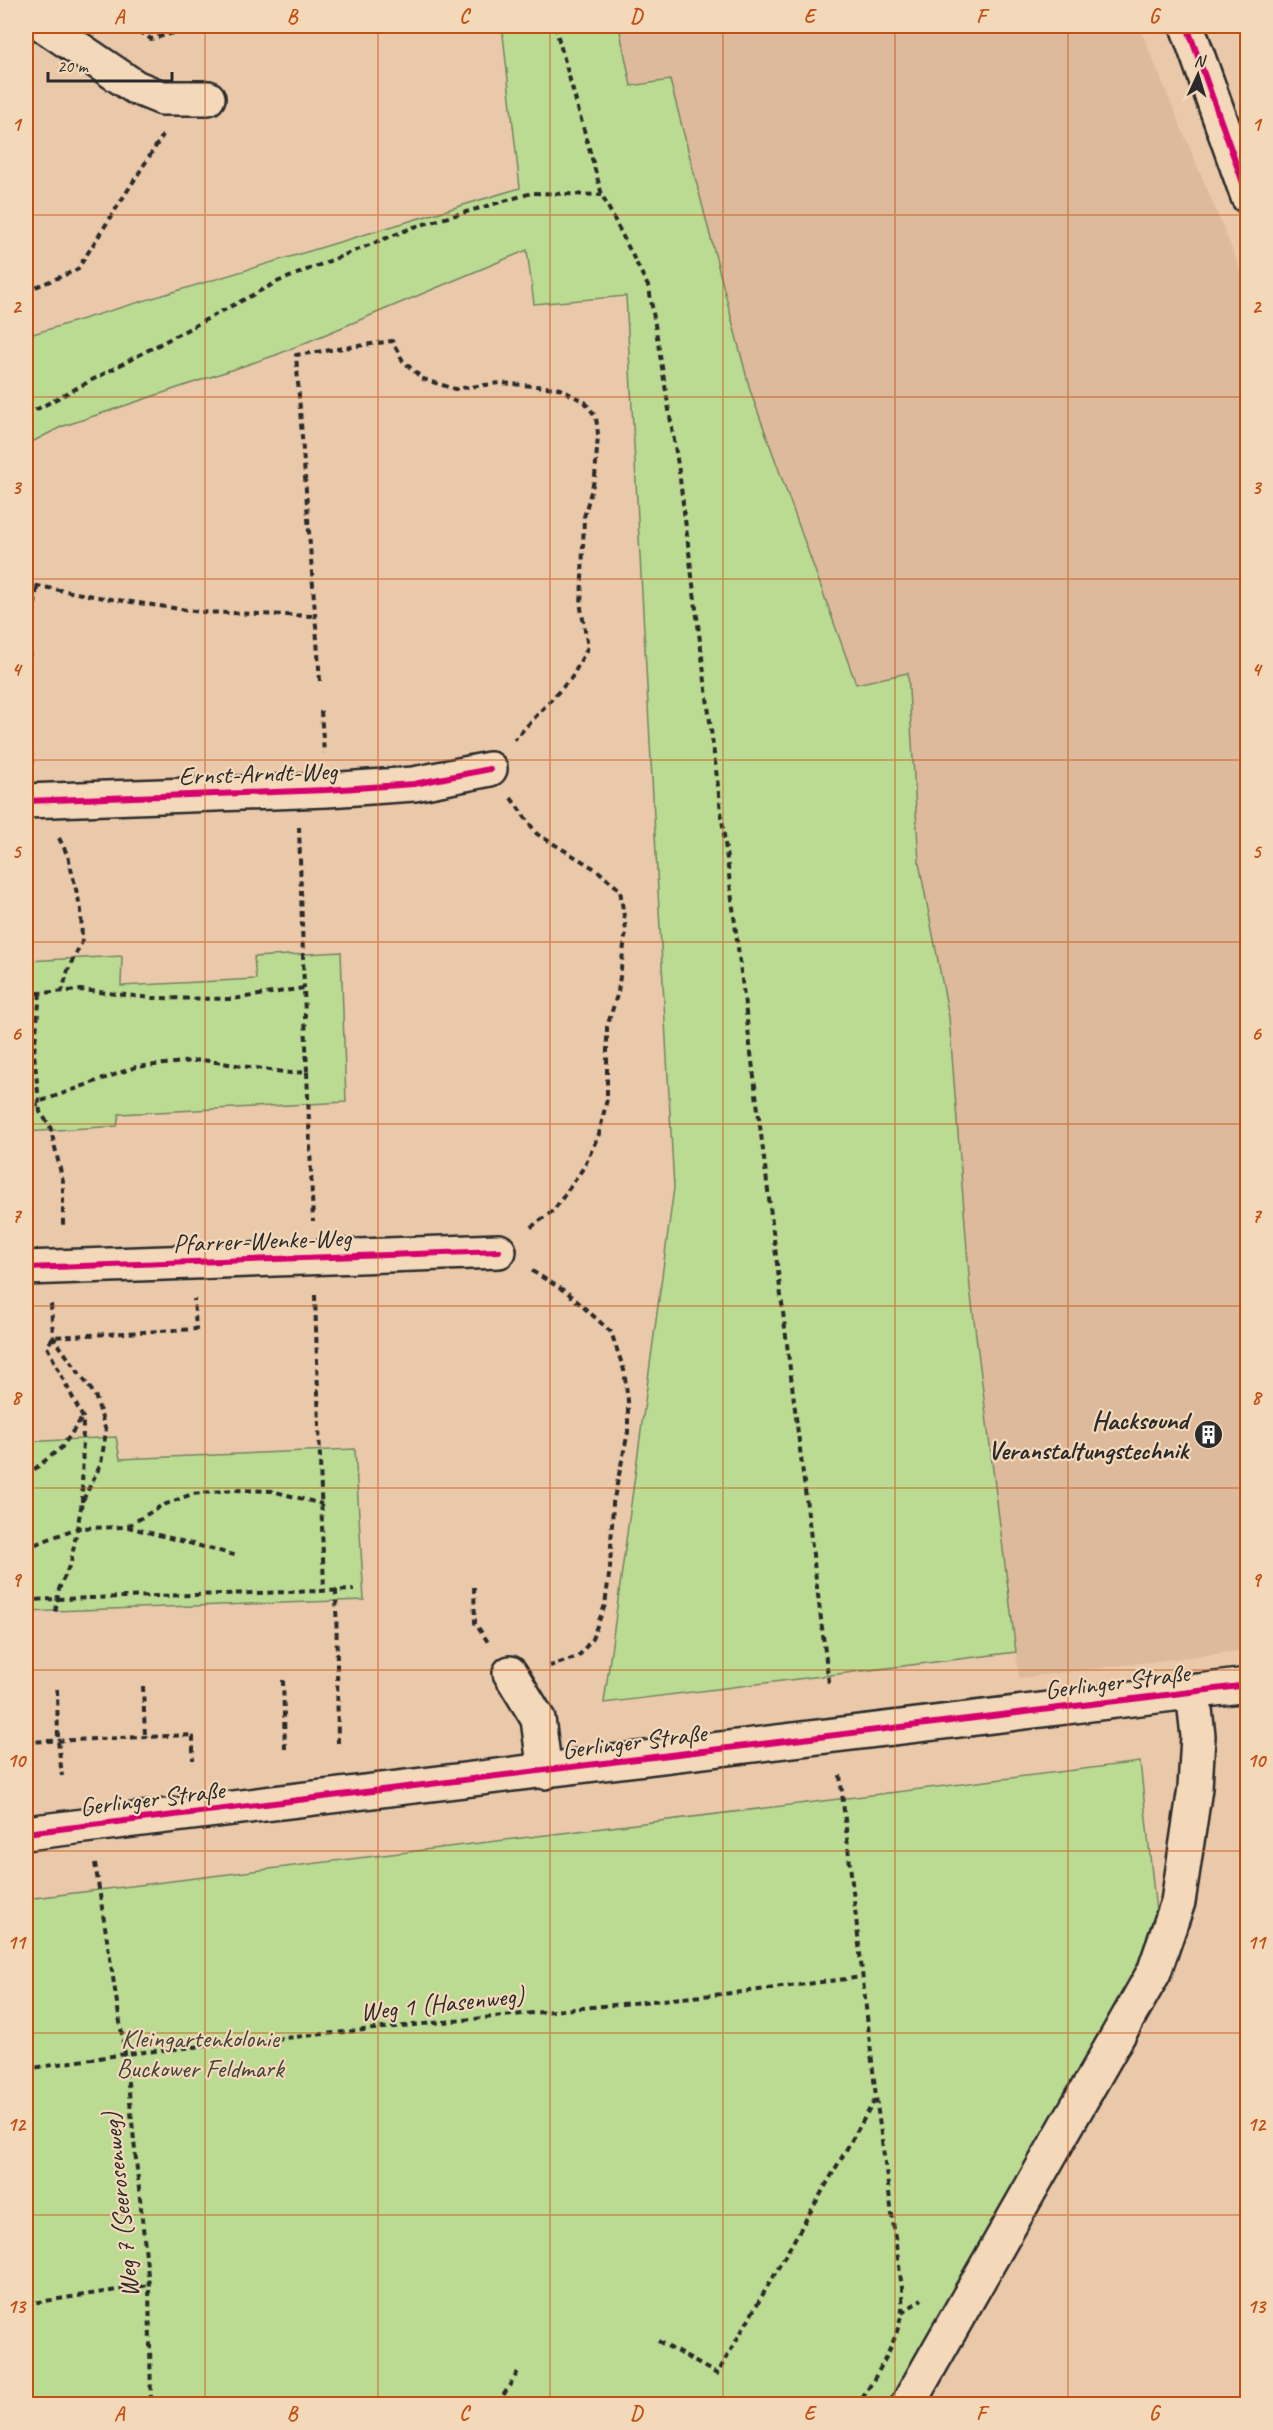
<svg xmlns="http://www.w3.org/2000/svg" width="1273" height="2430" font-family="Caveat,sans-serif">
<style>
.built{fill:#deba9d}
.green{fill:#bbdb93;stroke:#73835f;stroke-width:1.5}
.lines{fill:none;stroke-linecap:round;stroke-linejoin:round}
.minor-casing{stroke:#2b2b2b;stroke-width:38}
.path{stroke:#2b2b2b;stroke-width:4;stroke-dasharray:6 4.5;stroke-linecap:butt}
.minor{stroke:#f3d8ba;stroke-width:33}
.cycleway-casing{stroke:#f3d8ba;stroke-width:10}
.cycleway{stroke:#d6006c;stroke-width:6}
.grid{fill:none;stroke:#c25012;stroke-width:1.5;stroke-opacity:0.55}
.labels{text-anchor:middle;stroke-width:4.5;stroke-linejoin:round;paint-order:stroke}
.street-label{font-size:26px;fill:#2b2b2b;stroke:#f3d8ba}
.poi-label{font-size:26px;font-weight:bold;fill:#2b2b2b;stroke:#f3d8ba;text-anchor:end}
.park-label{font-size:26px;fill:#41453b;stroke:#f3d8ba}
.neatline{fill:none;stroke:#c25012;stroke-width:2}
.grid-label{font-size:20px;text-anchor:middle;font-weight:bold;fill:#c25012}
</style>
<rect width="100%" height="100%" fill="#eac9ab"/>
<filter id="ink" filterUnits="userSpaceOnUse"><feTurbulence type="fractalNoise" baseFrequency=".0167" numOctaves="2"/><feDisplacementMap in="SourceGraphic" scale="12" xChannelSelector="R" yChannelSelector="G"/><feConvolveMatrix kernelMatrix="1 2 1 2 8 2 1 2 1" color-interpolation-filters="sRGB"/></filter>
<g filter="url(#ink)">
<path class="built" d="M619,26H1139L1237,261L1248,298L1247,1650L1019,1678L970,1288L949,1017L919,864L908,673L856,684L750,390L670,80L631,86Z"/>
<path class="green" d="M502,26H619L631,86L670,80L750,390L856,684L908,673L919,863L949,1017L970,1288L1016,1652L604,1703L674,1188L626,296L534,304L527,250L276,355L61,427L26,445V336L520,188Z
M341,952L346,1102L119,1114L117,1126L26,1132V961L122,956L121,986L256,979L254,957Z
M116,1437L120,1459L355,1449L364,1600L26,1612V1442Z
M1140,1762L1159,1940L892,2404H26V1899Z"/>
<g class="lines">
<defs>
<path id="minor" d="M45,26L135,87L162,98H208
M1187,26L1248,197
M26,801L327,790L414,784L490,769
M26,1268L499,1251
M510,1673L538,1719L545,1772
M26,1833L1248,1685
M908,2404L1154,1972L1178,1902L1195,1788L1198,1736L1193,1691"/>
</defs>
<use href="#minor" class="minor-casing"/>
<path class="path" d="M130,26L151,39L174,33L179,26
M555,26L602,195L649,288L679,471L829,1684
M26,291L77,270L163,135
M26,415L277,282L414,227L532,193L602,195
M26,581L37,586L104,598L201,612L315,616
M320,681L296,355L392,341L403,361L423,379L455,389L500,383L558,388L585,402L596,417L598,434L595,477L584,517L581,608L588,647L572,677L514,740
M26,688L37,586
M321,711L324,753
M27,729L33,763
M511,798L537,834L597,870L620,890L626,930L618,992L607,1027V1099L599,1134L584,1167L554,1210L530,1228
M299,827L304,988
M59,838L68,856L81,910L82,942L69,967L62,991
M40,993L34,1053L40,1112L50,1126L63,1182V1229
M26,994L81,990L152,998L233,999L304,988L307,1072L290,1073L202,1060L136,1067L39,1102
M307,1072L313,1221
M26,1106L39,1105
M532,1271L568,1293L611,1332L624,1370L628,1401V1432L613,1503L610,1568L605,1605L592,1639L578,1657L550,1666
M315,1295L324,1591
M51,1304L53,1337L95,1395L106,1431L101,1464L82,1502L71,1562L59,1589L55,1614
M26,1476L62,1447L82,1418
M82,1502L83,1418L47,1347L53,1337L196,1329L194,1299
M128,1526L161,1506L192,1494L234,1490L272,1491L322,1504
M26,1548L77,1528L128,1527L238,1556
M474,1587L475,1623L488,1642
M336,1590L338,1743
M26,1600L354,1590
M283,1680L285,1749
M143,1686L145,1737
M57,1689L58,1740L62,1776
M26,1742L193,1735V1760
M840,1775L876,2097L902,2288C902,2297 903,2307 901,2316C895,2347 875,2377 859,2404
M95,1863L125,2054L149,2285L151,2404
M26,2069L125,2054L742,1992L862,1977
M26,2304L149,2285
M902,2313L922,2299
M658,2341L717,2374L876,2098
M498,2404L519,2370"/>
<use href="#minor" class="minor"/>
<defs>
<path id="cycleway" d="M1187,26L1248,197
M26,801L327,790L414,784L490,769
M26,1268L499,1251
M26,1833L1248,1685"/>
</defs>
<use href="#cycleway" class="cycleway-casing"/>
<use href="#cycleway" class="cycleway"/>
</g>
</g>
<path class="grid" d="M205,26V2404M378,26V2404M550,26V2404M723,26V2404M895,26V2404M1068,26V2404M26,215H1248M26,397H1248M26,579H1248M26,760H1248M26,942H1248M26,1124H1248M26,1306H1248M26,1488H1248M26,1670H1248M26,1851H1248M26,2033H1248M26,2215H1248"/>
<defs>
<symbol id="building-disc" viewBox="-11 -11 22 22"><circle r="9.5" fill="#2b2b2b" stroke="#f3d8ba"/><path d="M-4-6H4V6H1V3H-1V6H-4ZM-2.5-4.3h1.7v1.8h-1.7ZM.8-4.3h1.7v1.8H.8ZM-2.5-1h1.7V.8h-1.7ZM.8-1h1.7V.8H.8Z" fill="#fff"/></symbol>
</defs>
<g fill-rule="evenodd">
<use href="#building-disc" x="1192" y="1418" width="33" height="33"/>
</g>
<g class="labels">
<g class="street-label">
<text transform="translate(258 773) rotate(-2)" y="9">Ernst-Arndt-Weg</text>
<text transform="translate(262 1240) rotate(-2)" y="9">Pfarrer-Wenke-Weg</text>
<text transform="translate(1117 1681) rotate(-7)" y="9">Gerlinger Straße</text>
<text transform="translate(634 1741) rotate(-7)" y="9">Gerlinger Straße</text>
<text transform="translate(152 1798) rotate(-7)" y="9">Gerlinger Straße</text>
<text transform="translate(442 2003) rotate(-6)" y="9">Weg 1 (Hasenweg)</text>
<text transform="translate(120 2205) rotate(-96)" y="9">Weg 7 (Seerosenweg)</text>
</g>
<g class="poi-label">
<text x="1188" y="1429">Hacksound<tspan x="1188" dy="30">Veranstaltungstechnik</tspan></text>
</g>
<g class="park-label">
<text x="200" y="2047">Kleingartenkolonie<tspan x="200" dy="30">Buckower Feldmark</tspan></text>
</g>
</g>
<rect width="1273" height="2430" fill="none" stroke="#f3d8ba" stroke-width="66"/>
<g transform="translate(1198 75) rotate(4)" stroke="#f3d8ba" stroke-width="4.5" paint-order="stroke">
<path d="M0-4.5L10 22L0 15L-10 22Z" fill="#2b2b2b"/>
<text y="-9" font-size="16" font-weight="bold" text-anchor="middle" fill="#2b2b2b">N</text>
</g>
<path d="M48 72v9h124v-9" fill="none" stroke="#2b2b2b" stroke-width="3"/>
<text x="57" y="72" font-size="18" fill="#2b2b2b" stroke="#f3d8ba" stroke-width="4.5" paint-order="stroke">20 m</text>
<rect x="33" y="33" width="1207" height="2364" class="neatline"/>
<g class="grid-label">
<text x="119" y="23">A</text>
<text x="292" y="23">B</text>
<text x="464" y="23">C</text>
<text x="636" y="23">D</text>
<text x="809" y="23">E</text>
<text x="981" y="23">F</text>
<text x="1154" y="23">G</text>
<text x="16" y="131">1</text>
<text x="1256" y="131">1</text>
<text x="16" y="313">2</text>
<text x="1256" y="313">2</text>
<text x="16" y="494">3</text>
<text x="1256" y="494">3</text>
<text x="16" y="676">4</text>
<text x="1256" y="676">4</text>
<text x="16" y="858">5</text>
<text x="1256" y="858">5</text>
<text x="16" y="1040">6</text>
<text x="1256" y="1040">6</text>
<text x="16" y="1222">7</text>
<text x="1256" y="1222">7</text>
<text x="16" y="1404">8</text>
<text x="1256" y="1404">8</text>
<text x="16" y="1586">9</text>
<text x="1256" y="1586">9</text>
<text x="16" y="1767">10</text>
<text x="1256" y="1767">10</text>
<text x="16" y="1949">11</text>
<text x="1256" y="1949">11</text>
<text x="16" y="2131">12</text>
<text x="1256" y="2131">12</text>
<text x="16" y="2313">13</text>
<text x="1256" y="2313">13</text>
<text x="119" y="2420">A</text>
<text x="292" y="2420">B</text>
<text x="464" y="2420">C</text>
<text x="636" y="2420">D</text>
<text x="809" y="2420">E</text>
<text x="981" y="2420">F</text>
<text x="1154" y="2420">G</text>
</g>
</svg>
